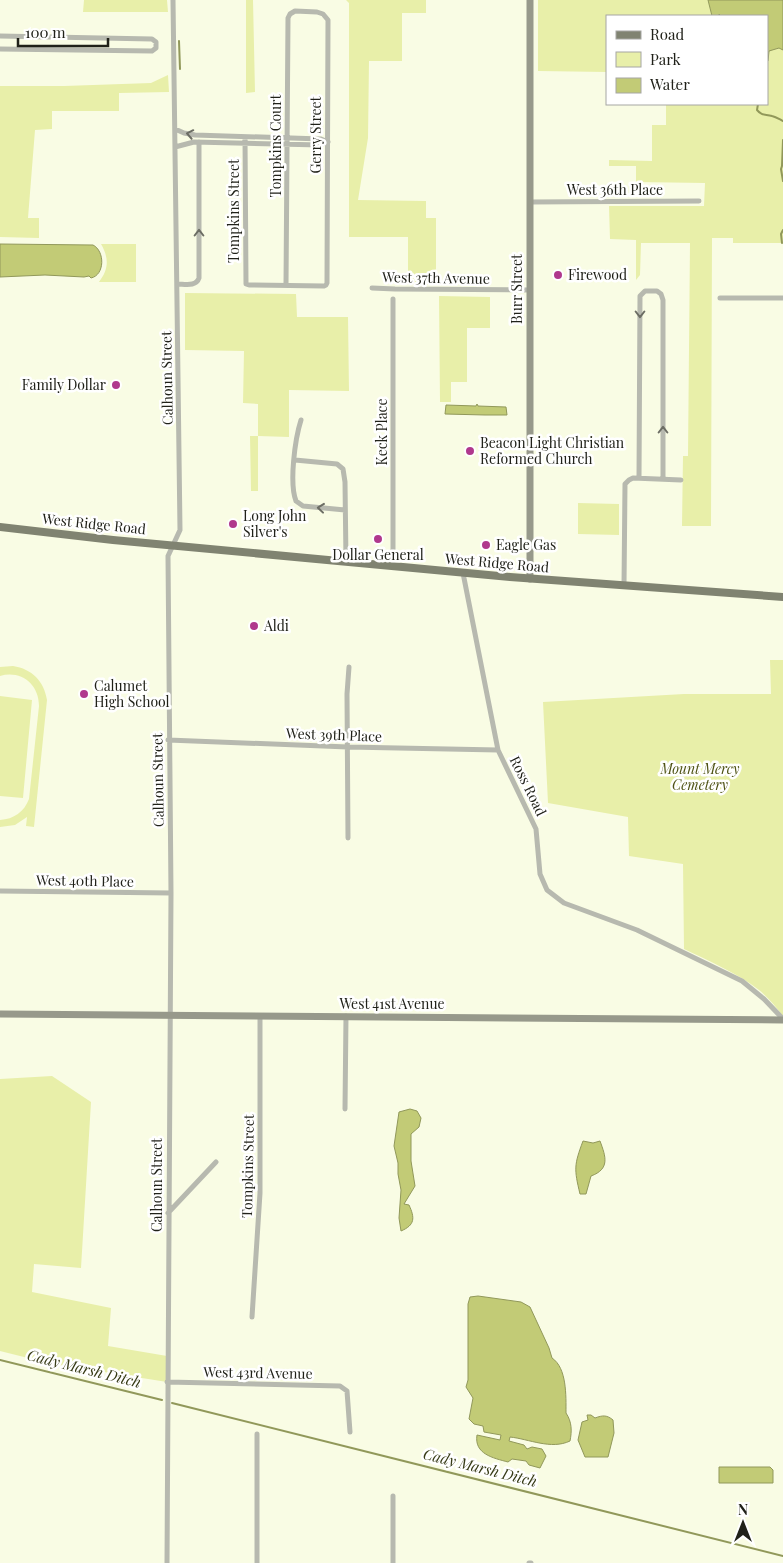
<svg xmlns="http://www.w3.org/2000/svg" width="783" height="1563" font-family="'Playfair Display',serif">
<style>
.green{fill:#e8efa9}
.water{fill:#c2cb76;stroke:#91985a}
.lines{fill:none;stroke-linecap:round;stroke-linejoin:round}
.stream{stroke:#91985a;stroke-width:2}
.street{stroke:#b7b9af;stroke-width:5}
.secondary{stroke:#97998b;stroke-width:7}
.primary{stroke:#808371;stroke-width:8}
.oneway{stroke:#6c6d64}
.poi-dot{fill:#b0388d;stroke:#fff;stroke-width:2}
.labels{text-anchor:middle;stroke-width:5;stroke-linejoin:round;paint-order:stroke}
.street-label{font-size:14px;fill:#202119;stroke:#fff}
.poi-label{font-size:14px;fill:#202119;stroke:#fff;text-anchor:start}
.park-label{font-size:14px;font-style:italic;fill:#4e5214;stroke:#fff}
.water-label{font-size:15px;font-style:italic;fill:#373b16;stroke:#fff}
</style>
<rect width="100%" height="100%" fill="#f9fce4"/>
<path class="green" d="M84,0H167L168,12H83Z
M246,0H253L255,92L246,93Z
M346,0H426V13H402V61H369L368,138L358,200L426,201V218H436V285H408V237H349V3Z
M538,0H708L712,16H607V72L538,71Z
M779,48L783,50V243H733V238H712L711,526H682L683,456H688L690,243H641L640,275L636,280V240L610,239L609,206H704L705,183L636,182V166H609V160L652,161V125H666V104H767V61L768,60V51Z
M168,75L169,92L119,93V111H52V129L35,130L28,218H39V238L0,237V86H64L151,83Z
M101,244H136V282H99C109,269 109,258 101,244Z
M185,293L296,294L297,317H348L349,391L289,390V437L258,436V491H251L250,436H258V404L243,403L244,351L185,350Z
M439,296L490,297V328H467V382H451V402H440Z
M578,503L619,504V535L578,534Z
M770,660H783V1016C776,1007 768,997 759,990C737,973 709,961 684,949L683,864L629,856L628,817L548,803L543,702L684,694H771Z
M13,666C32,669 44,681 47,700L34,827L26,826L27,817L15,825L0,827V820C14,819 24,812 29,799L39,706C39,684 21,670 0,676V667Z
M0,696L32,700L23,798L0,796Z
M52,1076L91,1102L81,1268L34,1264L32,1292L111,1308L108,1346L167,1356V1382L48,1363L0,1351V1079Z"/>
<path class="water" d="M708,0H783V50L779,48L769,51L768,61L767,60V16H721L719,14V16H712Z
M0,244L93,245C105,251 105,275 91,278L89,276L84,277L45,275L0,277Z
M477,404L478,406L506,407L507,415H485L445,414L446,405L476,406Z
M410,1109L417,1111L421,1118L419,1127L411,1134V1161L415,1186L404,1204L409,1205C415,1218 415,1225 401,1231L399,1218L401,1190L398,1174V1163L394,1146L399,1112Z
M583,1141L593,1143L600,1141C606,1157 610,1169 591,1176L586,1194H580C574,1169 574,1165 583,1141Z
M478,1296L521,1302L530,1307L549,1348L552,1358C567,1368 566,1396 566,1413C572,1422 572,1431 570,1441C551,1450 529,1439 510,1437L509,1441L524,1445L527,1449L532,1447L542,1449L546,1456L540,1468L529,1465L526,1461L512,1459L508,1462C493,1458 474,1454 477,1435L500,1440L501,1435L484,1432L483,1426L474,1424L469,1419L473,1398L466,1387L468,1380V1304L470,1297Z
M587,1415H591L595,1418C603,1415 607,1415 613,1420L614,1433L608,1457H585L578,1440L582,1422L588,1420Z
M719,1467H770L773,1470V1483H719Z"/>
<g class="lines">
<path class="stream" d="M179,41L180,69
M758,104L757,110C762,116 765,114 772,116C776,117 779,119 783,121
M783,140L782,166L781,169L783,181
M782,243L781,234L783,230
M0,1360L162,1400
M172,1403L783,1556"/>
<path class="street" d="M0,36L152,39L156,42V48L152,51L0,49
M175,129L184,133L195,135L321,139L328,142
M245,137L246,284L249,285L324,286L326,285L327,283L328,20L323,14L317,12L295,11L290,14L288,18L286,285
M175,147L194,142L321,145L325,142
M530,202L699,201
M177,284C185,284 196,287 199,278V142
M372,288L395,289L530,290
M720,298H783
M301,420C295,439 289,483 296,501L303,506L345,510
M295,460L337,464L343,469L345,482L346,561
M639,478L640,296L645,291H657L661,294L663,300V479
M393,566V299
M463,573L498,750L536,829L540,874L547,890L564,903L637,930L742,981L764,999L783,1019
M624,586L625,484L629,480L633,478L681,480
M168,740L348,747L498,750
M348,838L347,694L349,667
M0,891L171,893
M345,1109L346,1016
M168,1213L216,1162
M252,1317L260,1193V1016
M167,1382L340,1386L347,1391L350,1432
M393,1496V1563
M167,1563L171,893L168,556L180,530L173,0
M257,1563V1434
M529,1563H531"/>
<path class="secondary" d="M530,579V0
M0,1014L783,1020"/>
<path class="primary" d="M0,527L113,540L510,577L783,597"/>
</g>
<defs><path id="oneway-chevron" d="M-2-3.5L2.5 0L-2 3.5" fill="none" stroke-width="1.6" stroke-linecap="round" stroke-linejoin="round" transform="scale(1.25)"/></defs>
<g class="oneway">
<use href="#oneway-chevron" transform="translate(190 134) rotate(-169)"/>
<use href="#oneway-chevron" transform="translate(199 233) rotate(-90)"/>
<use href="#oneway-chevron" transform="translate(640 314) rotate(90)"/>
<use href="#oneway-chevron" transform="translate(663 430) rotate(-90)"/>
<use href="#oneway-chevron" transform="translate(321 508) rotate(-174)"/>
</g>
<g class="poi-dot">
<circle cx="558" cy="275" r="5"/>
<circle cx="116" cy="385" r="5"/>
<circle cx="470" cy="451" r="5"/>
<circle cx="233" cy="524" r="5"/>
<circle cx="378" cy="539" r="5"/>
<circle cx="486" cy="545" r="5"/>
<circle cx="254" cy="626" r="5"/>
<circle cx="84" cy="694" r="5"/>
</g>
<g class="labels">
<g class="street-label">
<text transform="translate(316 135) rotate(-90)" y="5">Gerry Street</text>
<text transform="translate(276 146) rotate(-90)" y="5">Tompkins Court</text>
<text x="615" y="195">West 36th Place</text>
<text transform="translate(234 211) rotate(-90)" y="5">Tompkins Street</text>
<text transform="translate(436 278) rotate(1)" y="5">West 37th Avenue</text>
<text transform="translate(517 289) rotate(-90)" y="5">Burr Street</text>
<text transform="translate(167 378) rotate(-91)" y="5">Calhoun Street</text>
<text transform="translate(382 432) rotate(-90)" y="5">Keck Place</text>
<text transform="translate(94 524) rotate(6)" y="5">West Ridge Road</text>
<text transform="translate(497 563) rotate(5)" y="5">West Ridge Road</text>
<text transform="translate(334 735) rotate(2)" y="5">West 39th Place</text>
<text transform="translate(158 780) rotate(-91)" y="5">Calhoun Street</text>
<text transform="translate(528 786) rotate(64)" y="5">Ross Road</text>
<text transform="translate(85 881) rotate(1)" y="5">West 40th Place</text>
<text x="392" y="1009">West 41st Avenue</text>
<text transform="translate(248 1166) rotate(-89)" y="5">Tompkins Street</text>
<text transform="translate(157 1185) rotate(-90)" y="5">Calhoun Street</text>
<text transform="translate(258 1373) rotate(1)" y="5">West 43rd Avenue</text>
</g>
<g class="poi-label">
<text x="568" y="280">Firewood</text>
<text x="106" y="390" text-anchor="end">Family Dollar</text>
<text x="480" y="448">Beacon Light Christian<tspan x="480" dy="16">Reformed Church</tspan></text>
<text x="243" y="521">Long John<tspan x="243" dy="16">Silver's</tspan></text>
<text x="496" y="550">Eagle Gas</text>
<text x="378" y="560" text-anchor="middle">Dollar General</text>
<text x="264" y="631">Aldi</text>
<text x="94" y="691">Calumet<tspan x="94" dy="16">High School</tspan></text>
</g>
<g class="park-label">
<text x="700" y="774">Mount Mercy<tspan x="700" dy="16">Cemetery</tspan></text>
</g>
<g class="water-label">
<text transform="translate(84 1369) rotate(14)" y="5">Cady Marsh Ditch</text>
<text transform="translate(480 1468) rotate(14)" y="5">Cady Marsh Ditch</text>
</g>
</g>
<rect x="606" y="15" width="162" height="90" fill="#ffffff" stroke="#a6a6a3"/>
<rect x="616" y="31" width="25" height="8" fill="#808371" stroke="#a6a6a3"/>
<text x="650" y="40" font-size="15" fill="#202119">Road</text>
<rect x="616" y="52" width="25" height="15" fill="#e8efa9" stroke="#a6a6a3"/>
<text x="650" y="65" font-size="15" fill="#202119">Park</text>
<rect x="616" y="78" width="25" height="15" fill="#c2cb76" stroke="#a6a6a3"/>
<text x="650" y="90" font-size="15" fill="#202119">Water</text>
<g transform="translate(743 1523)" stroke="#ffffff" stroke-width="4" paint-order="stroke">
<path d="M0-4L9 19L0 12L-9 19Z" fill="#202119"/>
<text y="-8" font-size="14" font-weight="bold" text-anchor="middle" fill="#202119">N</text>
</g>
<path d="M18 38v8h90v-8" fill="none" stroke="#202119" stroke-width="2.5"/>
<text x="25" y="38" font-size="15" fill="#202119" stroke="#ffffff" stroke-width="4" paint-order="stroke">100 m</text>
</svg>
